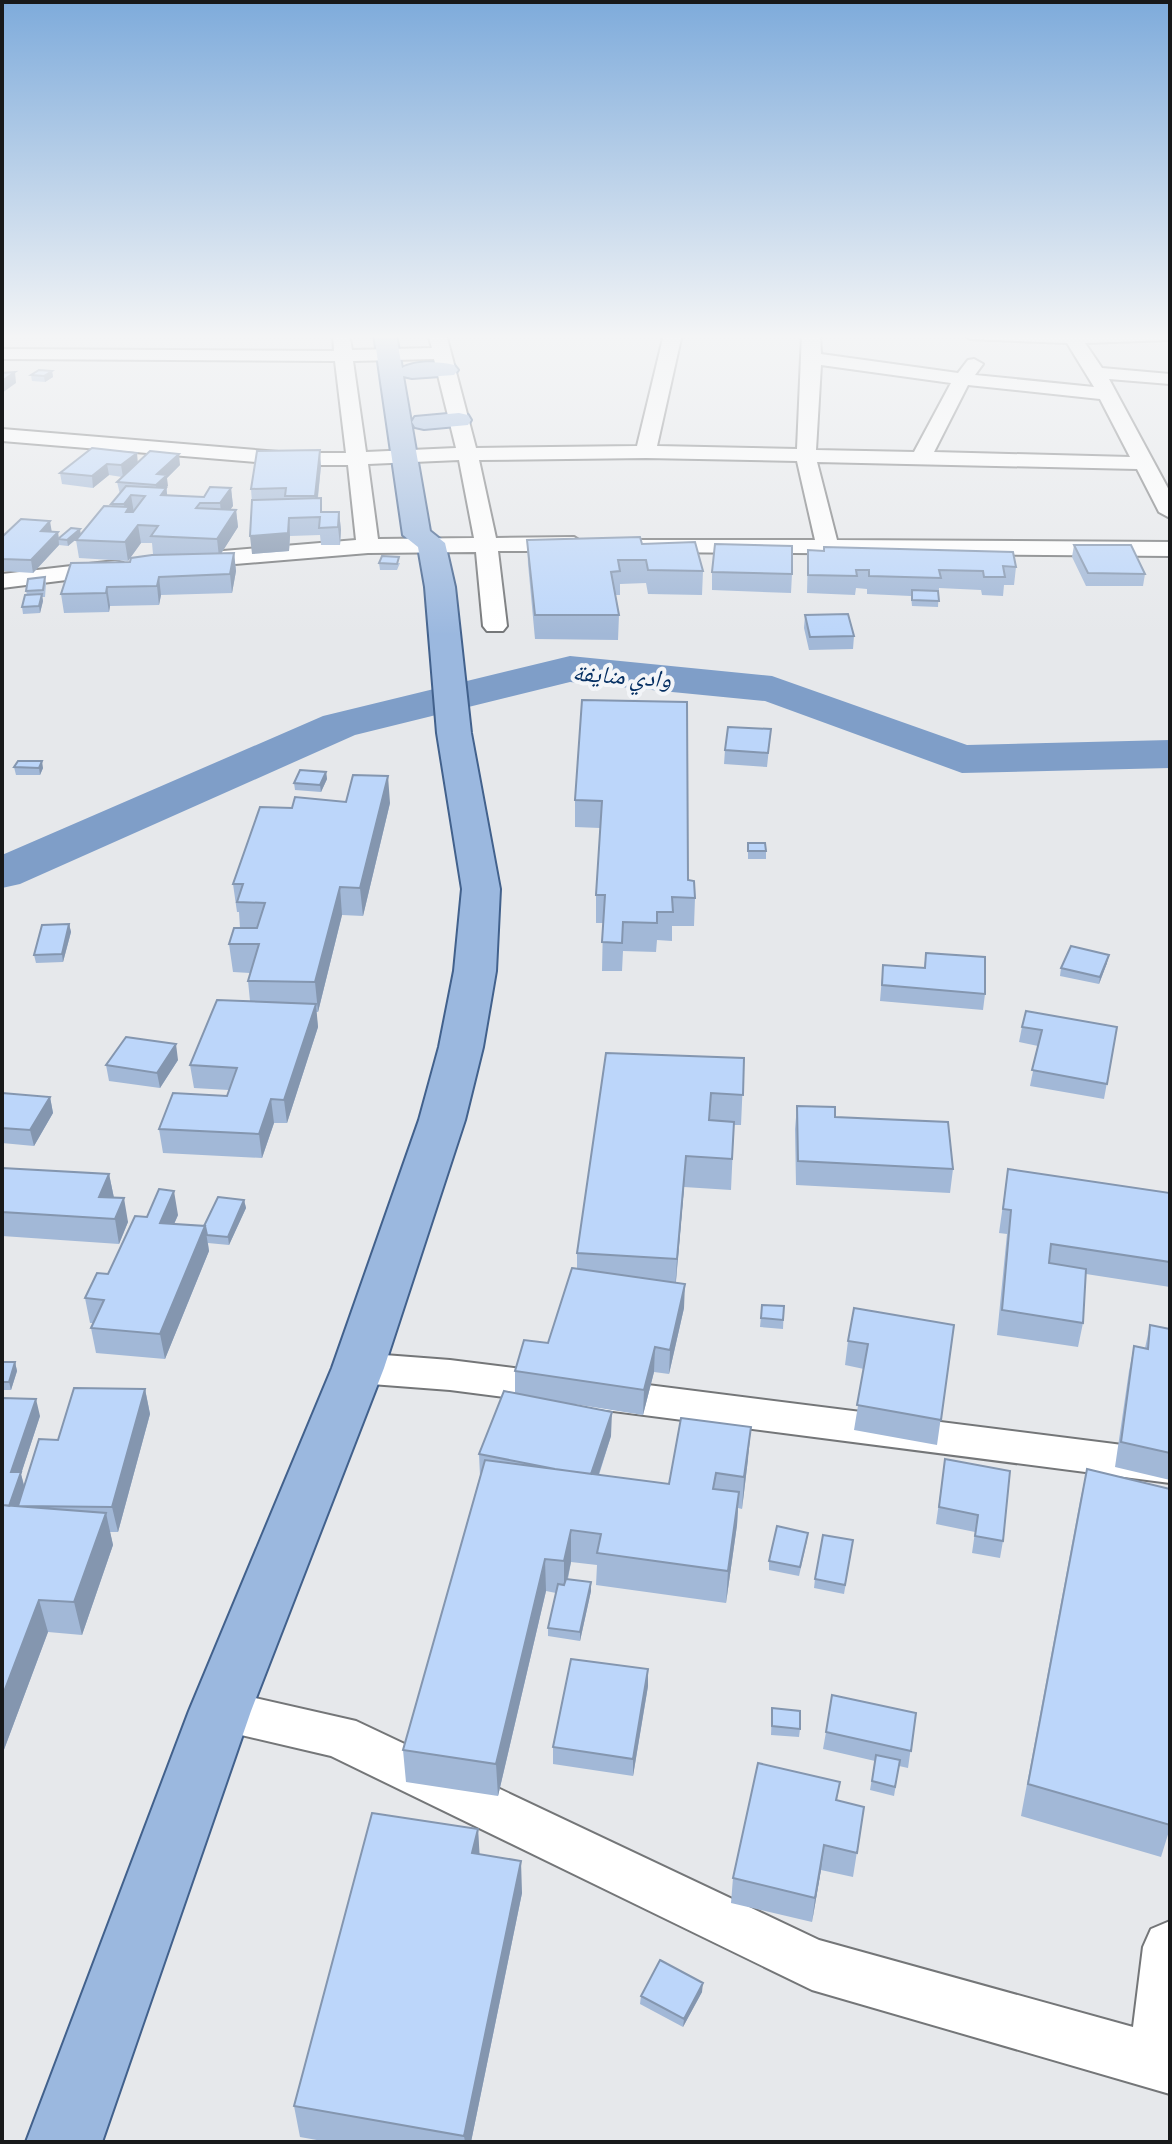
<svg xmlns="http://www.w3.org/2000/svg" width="1172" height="2144" font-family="'Source Sans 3','Noto Naskh Arabic',sans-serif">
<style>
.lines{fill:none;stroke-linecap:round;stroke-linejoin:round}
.river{fill:#7f9ec8;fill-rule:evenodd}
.street-casing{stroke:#747678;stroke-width:4}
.primary-casing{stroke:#42618c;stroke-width:4}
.street{fill:#fff;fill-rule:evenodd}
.primary{fill:#9bb8df;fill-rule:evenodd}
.wall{fill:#a2b8d7}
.shaded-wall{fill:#8496af}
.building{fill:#bcd6fa;stroke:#8496af;stroke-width:2}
.labels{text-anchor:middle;stroke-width:8;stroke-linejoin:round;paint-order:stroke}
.far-water-label{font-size:24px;font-style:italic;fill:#052f62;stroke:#f3f5f8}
</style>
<rect width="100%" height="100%" fill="#e6e8eb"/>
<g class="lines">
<path class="river" d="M570,656L772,676L967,745L1170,740V768L962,773L765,701L570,682L355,735L20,884L2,888V855L323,716Z"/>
<defs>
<path id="street" d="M333,334H349L352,350L432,348L428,334H446L476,448L637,446L664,334H682L657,446L797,449L802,334H820L821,354L958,373L968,360L974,359L983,364L975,375L1094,387L1067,343L970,339L962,334H1170V340L1085,343L1102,368L1170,374V384L1109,379L1170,492V518L1159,512L1137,469L817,462L837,540L1170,542V556L650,552L642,550L639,545L642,540H815L797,461L646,458L479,460L496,538L574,537L585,544L574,551H498L507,626L503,631H487L483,626L476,552L368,553L187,568L176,561L187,554L356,540L348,465H291L2,441V429L291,453H346L335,361L2,359V349L334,351ZM434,359L456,448L366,452L353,361ZM821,365L951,383L914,452L816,450ZM968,385L1100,399L1130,457L934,452ZM459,460L474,538L378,539L368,464Z
M115,561L123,563L126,568L123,573L2,588V574Z
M358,1353L450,1360L1170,1451V1483L450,1390L358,1383L344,1378L338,1368L344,1358Z
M220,1690L356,1721L819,1940L1133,2027L1143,1947L1151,1929L1170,1921V2094L812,1990L331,1756L203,1726L196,1711L203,1696Z"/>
<path id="primary" d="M374,334H396L402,368C415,361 439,361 454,365L458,370L454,375L412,378L403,376L430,531L445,543L455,587L471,733L500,889L496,971L483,1047L465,1120L384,1368L251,1711L102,2142H26L189,1711L332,1368L419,1120L439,1047L454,971L462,889L437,733L425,587L418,547L403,535Z
M459,413L468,415L471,420L468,425L424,429L415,427L412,422L415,417Z"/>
</defs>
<use href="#street" class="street-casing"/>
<use href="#primary" class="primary-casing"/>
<use href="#street" class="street"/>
<use href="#primary" class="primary"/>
</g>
<path class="wall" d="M52,371L53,377L45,382L32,381L31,375Z
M92,448L138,463L180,465L167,478V496L204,497L231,488L233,506L230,509L236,510L238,527L221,553H234L236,571L232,593L161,595L159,605L110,606L109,612L64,613L61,594L130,562L176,555L153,554L152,543H141L128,561L79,558L76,540L79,537L68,546L59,545L33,573L2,571V537L52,532H58L59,538L81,535L112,506L111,504L120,494L117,482L122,477L109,475L93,488L62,484L60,473Z
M321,466L318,498H321L322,512H339L341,530L340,545H321L320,535L290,536L289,551L252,554V503L251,489Z
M527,540L642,544L703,571L702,595L648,594L646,583L620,584V595H615L619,615L618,640L535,639L528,564Z
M1074,545L1145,574L1143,586H1086L1072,557Z
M808,550L1016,567L1014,585H1004L1003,596L982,595L981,590L939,588L938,607L912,606L911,596L867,594V589L856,588L855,595L807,593Z
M379,563H400L397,570H380Z
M712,572L792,574L791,593L712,590Z
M45,577L46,584L45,597H42L43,601L40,613L23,614L22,607L27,595L26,591Z
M805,615L854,636L853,649L809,650L804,628Z
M582,700L688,880L695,898L694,926H672V941L657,940L656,952L623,951L622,971H602L603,923H596V895L600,828L575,827V800Z
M771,729L767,767L724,764L725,750Z
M14,767L43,768L40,775H16Z
M326,772L327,779L321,792L295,790L294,783Z
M346,802L390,803L363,916L342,915L318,1012H316L318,1027L287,1123H274L262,1158L163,1153L159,1129L227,1096L229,1090L194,1088L190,1065L250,1001L248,981L250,973L233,972L229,944L240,928L239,912H237L233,884L292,808Z
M748,843L766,851V859H748Z
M69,924L71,932L63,962L36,963L34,955Z
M926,953L985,994L983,1010L880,1001L883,965L924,968Z
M1107,963L1099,984L1060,976L1061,968Z
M1022,1027H1117L1104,1099L1030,1086L1038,1046L1019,1042Z
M606,1053L744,1058L741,1125H734L731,1190L684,1187L676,1282L684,1308L669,1374L654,1372L643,1415L574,1404L611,1436L599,1475L669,1484L748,1459L742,1509L738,1508L737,1525L726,1603L596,1585L597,1565L571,1562L568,1579L591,1591L580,1641L548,1636V1628L556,1593L546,1591L498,1796L406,1782L403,1750L480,1476L479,1454L515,1393V1371L548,1343L577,1268V1253Z
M178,1060L160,1088L109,1081L106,1065Z
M2,1093L50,1097L53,1113L34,1146L2,1143Z
M797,1106L835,1117L953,1169L950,1193L796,1185L795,1129Z
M2,1168L109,1174L114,1198L128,1222L119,1244L2,1236Z
M1008,1169L1170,1193V1287L1086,1274L1083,1323L1078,1347L997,1335L1007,1234L999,1233Z
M244,1200L246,1208L229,1245L208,1243L209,1251L165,1359L96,1353L91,1328L93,1323H90L85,1298L108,1274L147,1217L178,1215L174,1224L204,1226Z
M762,1305L784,1306L783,1329L760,1327Z
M954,1325L937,1445L854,1430L864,1369L845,1365L848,1341Z
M1150,1325L1170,1329V1480L1115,1467L1129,1371L1134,1346L1145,1348Z
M2,1362H15L17,1371L11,1390H2Z
M145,1389L150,1414L118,1532H110L113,1545L82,1635L48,1632L2,1755V1398L40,1416L21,1474L24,1486L58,1440Z
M945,1459L1003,1541L1000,1558L972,1553L975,1532L936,1524Z
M1087,1469L1170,1489V1828L1161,1857L1021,1816L1080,1501Z
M853,1540L844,1594L814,1588L815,1579Z
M807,1541L799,1576L769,1570V1561Z
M648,1686L633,1776L553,1764V1747Z
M772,1708L800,1729L799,1737L771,1735Z
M916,1713L908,1768L899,1766L894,1796L870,1790L875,1761L823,1749L826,1732Z
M840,1782L837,1800L864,1807L853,1877L821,1870L812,1922L731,1903L733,1878Z
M478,1829L479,1855L522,1893L471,2142H328L300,2137L294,2106Z
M702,1992L683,2027L640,2004L641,1996Z"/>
<path class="shaded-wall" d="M52,371L53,377L45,382L44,376Z
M15,372L16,383L2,393V381Z
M320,450L321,466L316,513L315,496Z
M137,453L138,464L123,477L121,465Z
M179,454L180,465L167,478L168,486L166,488L169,505L157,497L156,485L157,474Z
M107,464L109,475L93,488L92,476Z
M231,488L233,506L222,521L220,503Z
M131,495L134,513L126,522L124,504Z
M236,510L238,527L219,557L217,539Z
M339,512L341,530L340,545L338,527Z
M289,518L290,536L289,551L252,554L250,536Z
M50,521L52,533L41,531Z
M138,525L141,543L128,561L125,542Z
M80,529L81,535L68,546L67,540Z
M58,532L59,545L33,573L31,560Z
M234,553L236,571L232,593L230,574Z
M159,577L161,595L159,605L157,586Z
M107,587L110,606L109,612L106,593Z
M42,594L43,601L40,613L39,606Z
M42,761L43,768L40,775L39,768Z
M326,772L327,779L321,792L320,785Z
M388,776L390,803L363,916L360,888Z
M340,887L342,915L318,1012L315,982Z
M69,924L71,932L63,962L62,954Z
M1109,955L1107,963L1099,984L1100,977Z
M316,1004L318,1027L287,1123L284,1100Z
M176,1044L178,1060L160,1088L157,1073Z
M50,1097L53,1113L34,1146L30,1130Z
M271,1099L274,1123L262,1158L259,1134Z
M686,1156L684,1187L675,1291L677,1259Z
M109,1174L114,1198L99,1197Z
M174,1191L178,1215L164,1247L160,1223Z
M124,1198L128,1222L119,1244L115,1219Z
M244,1200L246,1208L229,1245L228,1237Z
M205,1226L209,1251L165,1359L160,1334Z
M685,1284L684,1308L669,1374L670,1350Z
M655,1347L654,1372L643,1415L644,1390Z
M15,1362L17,1371L11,1390L9,1382Z
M145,1389L150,1414L118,1532L112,1507Z
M36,1399L40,1416L21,1474L25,1489L18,1508L9,1506L11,1472Z
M612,1412L611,1436L590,1501V1476Z
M751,1427L748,1459L742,1509L744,1477Z
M739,1492L737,1525L726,1603L728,1571Z
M106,1513L113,1545L82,1635L74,1602Z
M571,1530V1562L564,1594V1561Z
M545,1559L546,1591L498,1796L496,1764Z
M591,1582V1591L580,1641V1632Z
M39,1600L48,1632L2,1755V1697Z
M648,1669V1686L633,1776V1759Z
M478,1829L480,1861L472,1853Z
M824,1845L821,1870L812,1922L815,1898Z
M521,1861L522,1893L471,2142H465L464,2136Z
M703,1983L702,1992L683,2027L684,2019Z"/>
<path class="building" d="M39,370L52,371L44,376L31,375Z
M15,372L2,381V373Z
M92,448L137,453L121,465L107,464L92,476L60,473Z
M320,450L315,496H285L286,488L251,489L257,451Z
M150,451L179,454L157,474L167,475L156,485L117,482Z
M126,486L166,488L161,495L204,497L210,487L231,488L220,503H200L196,508L236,510L217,539L151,536L158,526L138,525L125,542L76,540L104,506L129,507L126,512H133L145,496L131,495L124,504H111Z
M321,498V512H339L338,527L319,528L320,517L289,518L288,533L250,536L252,500Z
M21,519L50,521L41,531L58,532L31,560L2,559V537Z
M71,528L80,529L67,540L58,539Z
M640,537L642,544L695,542L703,571L648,570L646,560H618L620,571L611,572L619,615H535L527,540Z
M715,544L792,546V574L712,572Z
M1074,545H1131L1145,574L1088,573Z
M824,547L1013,552L1016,567L1003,566L1005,577H984L983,571L939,570L941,578L869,576V570H856L857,576L808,575V550L824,551Z
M234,553L230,574L159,577L157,586L107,587L106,593L61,594L71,563L130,562L131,558L152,555Z
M382,556L399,557L397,564L379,563Z
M45,577L43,590L26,591L28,579Z
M912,590L938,591L939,601L912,600Z
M42,594L39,606L22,607L25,595Z
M848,614L854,636L810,637L805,615Z
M582,700L687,702L688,880L694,881L695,898L672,897L673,912H657V923L623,922L622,943L602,942L605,895H596L602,801L575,800Z
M728,727L771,729L768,753L725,750Z
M18,761H42L39,768L14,767Z
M300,770L326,772L320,785L294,783Z
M353,775L388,776L360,888L340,887L315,982L248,981L259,944H229L234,928H257L265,903L237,902L243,884H233L260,807L292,808L295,797L346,802Z
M748,843H765L766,851H748Z
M69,924L62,954L34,955L42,925Z
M1071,946L1109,955L1100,977L1061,968Z
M926,953L985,957V994L882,985L883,965L925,968Z
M217,1000L316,1004L284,1100L271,1099L259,1134L159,1129L173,1093L227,1096L237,1068L190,1065Z
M1026,1011L1117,1027L1107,1084L1032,1070L1042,1030L1022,1027Z
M126,1037L176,1044L157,1073L106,1065Z
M606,1053L744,1058L743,1095L711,1093L709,1120L734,1122L732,1159L686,1156L677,1259L577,1253Z
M2,1093L50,1097L30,1130L2,1128Z
M797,1106L835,1107V1117L948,1122L953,1169L798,1161Z
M2,1168L109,1174L99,1197L124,1198L115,1219L2,1212Z
M1008,1169L1170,1193V1262L1051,1244L1049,1263L1086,1269L1083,1323L1002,1310L1011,1210L1003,1209Z
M159,1189L174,1191L160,1223L205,1226L160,1334L91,1328L104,1300L85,1298L97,1273L108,1274L135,1216L147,1217Z
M218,1197L244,1200L228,1237L207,1235L205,1226H204Z
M572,1268L685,1284L670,1350L655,1347L644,1390L515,1371L524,1340L548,1343Z
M762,1305L784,1306L783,1320L761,1318Z
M854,1308L954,1325L941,1420L857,1405L868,1344L848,1341Z
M1150,1325L1170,1329V1453L1121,1442L1134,1346L1148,1349Z
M2,1362H15L9,1382H2Z
M74,1388L145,1389L112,1507L18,1506L39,1439L58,1440Z
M504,1391L612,1412L591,1474L555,1469L479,1454Z
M2,1398L36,1399L11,1472H21L9,1506L2,1505Z
M681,1418L751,1427L744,1477L716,1473L713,1489L739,1492L728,1571L597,1553L601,1534L571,1530L564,1561L545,1559L496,1764L403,1750L485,1460L669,1484Z
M945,1459L1010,1471L1003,1541L975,1536L978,1515L939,1507Z
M1087,1469L1170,1489V1825L1028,1784Z
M2,1505L106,1513L74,1602L39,1600L2,1697Z
M777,1526L808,1533L800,1567L769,1561Z
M823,1535L853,1540L845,1585L815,1579Z
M566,1579L591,1582L580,1632L548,1628L558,1584L564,1585Z
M571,1659L648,1669L633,1759L553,1747Z
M832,1695L916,1713L911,1751L826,1732Z
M772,1708L800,1711V1729L772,1726Z
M876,1755L900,1760L895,1787L872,1781Z
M758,1763L840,1782L836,1800L864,1807L857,1853L824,1845L815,1898L733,1878Z
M372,1813L478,1829L472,1853L521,1861L464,2136L294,2106Z
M660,1960L703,1983L684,2019L641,1996Z"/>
<linearGradient id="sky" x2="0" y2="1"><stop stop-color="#7eabdb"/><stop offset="0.53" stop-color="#f4f5f6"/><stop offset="1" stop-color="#f4f5f6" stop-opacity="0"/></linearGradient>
<rect width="1172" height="635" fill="url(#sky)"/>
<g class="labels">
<g class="far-water-label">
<text transform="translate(622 676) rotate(4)" y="8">وادي منايفة</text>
</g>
</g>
<rect width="1172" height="2144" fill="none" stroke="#18191a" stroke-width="8"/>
</svg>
